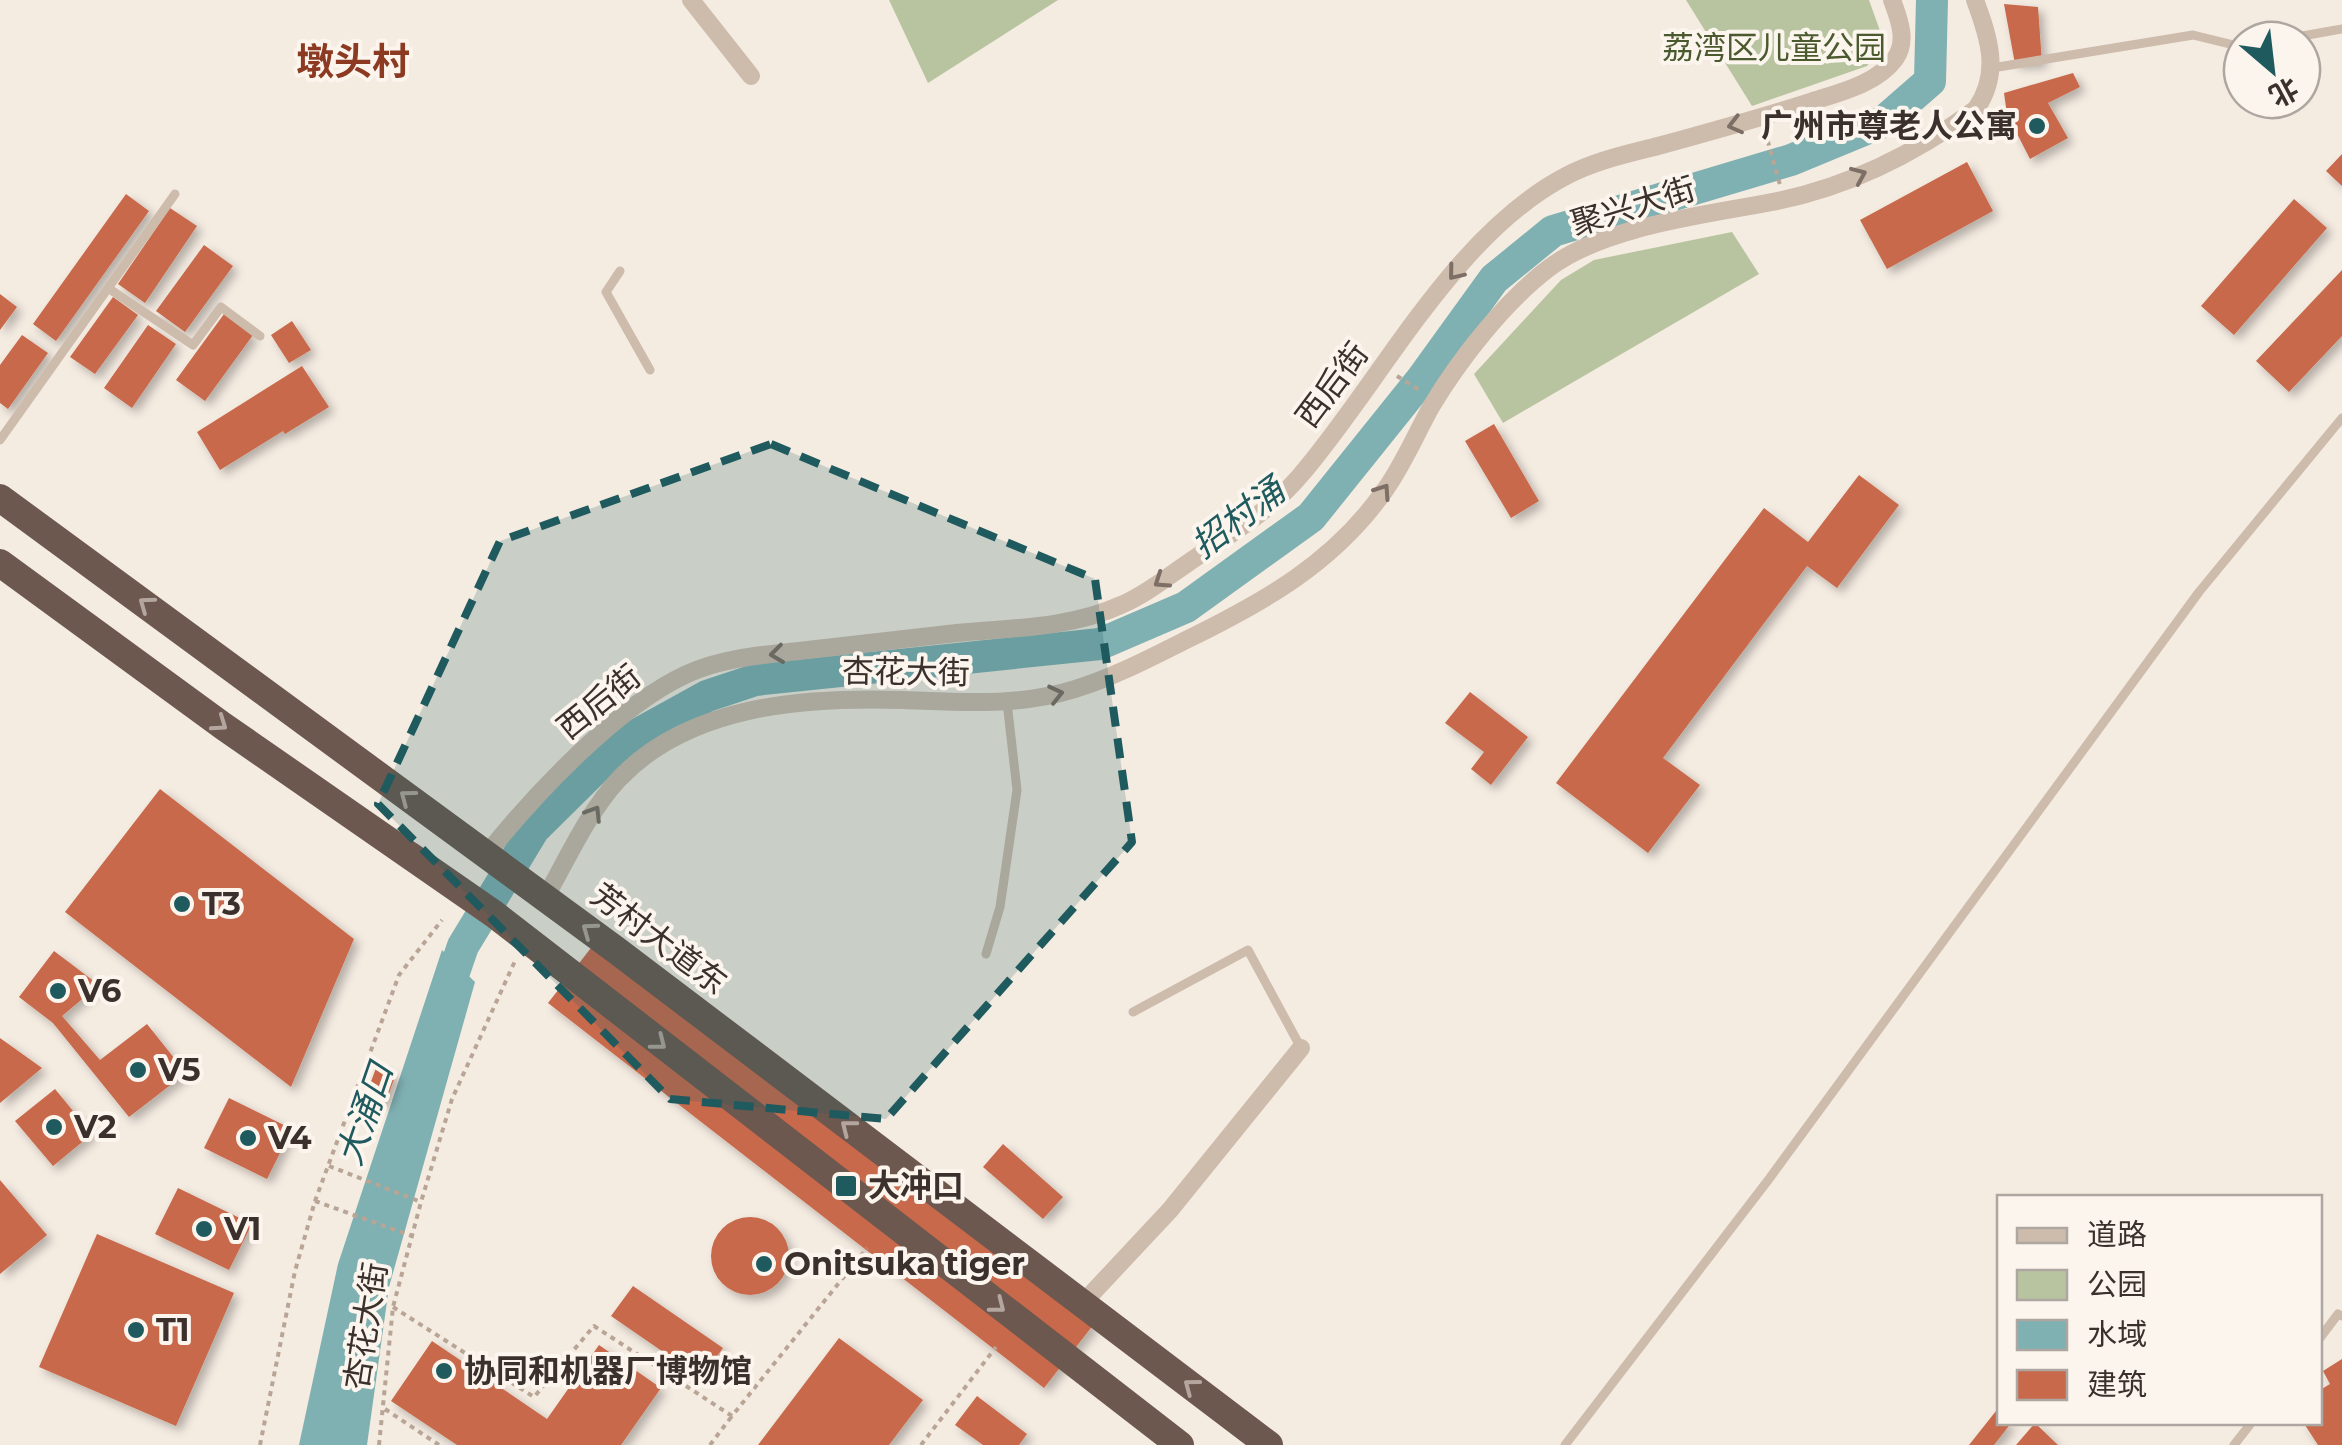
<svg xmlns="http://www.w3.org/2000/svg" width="2342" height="1445" font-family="Montserrat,'Noto Sans SC',sans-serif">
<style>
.green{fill:#b8c4a0}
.water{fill:#7fb0b2}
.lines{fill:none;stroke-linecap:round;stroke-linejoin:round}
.river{stroke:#7fb0b2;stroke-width:32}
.building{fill:#c8694b;filter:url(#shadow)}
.path{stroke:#b9a596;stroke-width:4;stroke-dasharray:5 5;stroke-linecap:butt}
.service{stroke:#cdbbac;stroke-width:9}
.minor{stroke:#cdbbac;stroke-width:18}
.trunk{stroke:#6c584f;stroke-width:28}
.oneway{stroke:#7d6f65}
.oneway2{stroke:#b4a69e}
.marked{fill:#1f5a5e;fill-opacity:0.2;stroke:#1f5a5e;stroke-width:8;stroke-dasharray:20 12;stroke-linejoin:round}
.poi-dot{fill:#1f5a5e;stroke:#fbf5ee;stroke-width:4}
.labels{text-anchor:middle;stroke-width:8;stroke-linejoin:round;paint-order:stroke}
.park-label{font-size:32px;fill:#4a5a2e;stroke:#fbf5ee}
.poi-label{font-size:32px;font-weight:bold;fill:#3b302b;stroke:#fbf5ee;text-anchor:start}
.street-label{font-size:32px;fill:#3b302b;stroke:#fbf5ee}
.water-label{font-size:35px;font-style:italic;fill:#1f5a5e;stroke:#fbf5ee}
.quarter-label{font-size:38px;font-weight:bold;fill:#8c3b22;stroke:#fbf5ee}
</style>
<defs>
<filter id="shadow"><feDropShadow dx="5" dy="5" stdDeviation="5" flood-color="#0004"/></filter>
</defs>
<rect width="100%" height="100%" fill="#f4ebe1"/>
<path class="green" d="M889,0H1058L928,83Z
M1686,0H1869L1884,42L1867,66L1752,106Z
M1732,232L1759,274L1503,423L1474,374L1561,280L1594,260Z"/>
<path class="water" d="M442,950L475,982L389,1287L367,1445H299L338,1264Z"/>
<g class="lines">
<path class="river" d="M443,1004L463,946L534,829L620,744L707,696L755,680L1100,644L1186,607L1311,517L1421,380L1494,279L1553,231L1791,160L1883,122L1930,81L1932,0"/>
</g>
<path class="building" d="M2004,4L2038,7L2042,63L2015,64Z
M2073,73L2080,87L2048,103L2068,138L2030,159L2007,114L2004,93Z
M2342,154V186L2326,171Z
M1967,162L1993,211L1887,269L1860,220Z
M126,194L149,211L56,341L33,324Z
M2294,199L2327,228L2234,335L2201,306Z
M170,208L197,226L145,303L118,284Z
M204,245L233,266L185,332L156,311Z
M2342,270V336L2289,392L2256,361Z
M0,294L17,307L0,330Z
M113,297L138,315L95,374L70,357Z
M224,314L253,335L205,401L176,380Z
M292,321L311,350L289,363L271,335Z
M148,325L176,344L132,408L104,388Z
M22,335L48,353L8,409L0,403V365Z
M302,366L329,407L285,434L283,431L220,470L197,432Z
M1494,424L1539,501L1511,518L1465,441Z
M1859,475L1899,505L1837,588L1807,566L1663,758L1700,785L1648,853L1556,783L1764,508L1808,542Z
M1470,692L1528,737L1491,785L1471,769L1484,752L1445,723Z
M160,789L354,939L291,1087L65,912Z
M598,939L1094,1324L1044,1388L548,1003Z
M54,951L99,985L62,1016L100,1060L147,1024L186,1073L129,1117L53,1023L19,997Z
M0,1038L42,1068L0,1103Z
M376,1068L396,1074L385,1104L365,1098Z
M55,1089L92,1134L53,1166L15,1121Z
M229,1098L292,1129L267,1179L204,1148Z
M1003,1144L1063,1197L1043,1219L983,1167Z
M0,1180L47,1235L0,1274Z
M178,1188L252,1224L229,1270L155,1234Z
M711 1256a39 39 0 1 1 78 0a39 39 0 1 1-78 0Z
M97,1234L234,1293L176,1426L39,1367Z
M633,1286L723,1348L701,1378L611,1316Z
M839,1338L923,1400L889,1445H758Z
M432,1341L547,1419L599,1345L661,1388L621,1445H457L391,1401Z
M2342,1359V1445H2318L2303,1422H2320V1390L2330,1384L2323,1371Z
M977,1396L1027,1434L1019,1445H983L955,1425Z
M1996,1411L2000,1414V1422H2012L1994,1445H1969Z
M2035,1423L2058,1445H2016Z"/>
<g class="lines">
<path class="path" d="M1765,131L1780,185
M1397,376L1419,390
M329,1166L421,1202
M315,1201L412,1236
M393,1307L534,1397L594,1326L732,1416L867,1248
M385,1409L439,1445
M260,1445L295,1271L315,1201L399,975L442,920
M379,1445L393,1307L421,1202L452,1099L515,961
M710,1445L732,1416
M921,1445L996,1347"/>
<path class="service" d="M2280,40L2342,29
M1992,68L2193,35L2242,47
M620,271L606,292L650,370
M108,288L193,345L221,307L260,336
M0,440L175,194
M986,954L1000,907L1017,790L1007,702
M1133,1012L1248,950L1301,1048
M2320,1338L2338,1314L2342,1316
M1565,1445L1769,1179L2199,592L2342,418
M2234,1445L2252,1422"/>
<path class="minor" d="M691,0L751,76
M486,855C534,795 617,706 687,674C721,658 763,655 799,651C852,645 904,639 957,633C1011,628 1071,628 1121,605C1145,595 1167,577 1188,563C1226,537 1269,512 1299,477C1381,382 1453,235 1566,176C1594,161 1627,154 1658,146C1709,132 1760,118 1810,102C1838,93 1877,84 1895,59C1908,41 1899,19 1892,0
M545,898C568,858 587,814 618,780C689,704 806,697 903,700C961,702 1018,707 1075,689C1114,677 1150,658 1186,640C1264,602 1334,563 1385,490C1403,465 1416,434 1431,407C1459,360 1505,301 1549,268C1605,226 1705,215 1772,202C1846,188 1916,153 1976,109C2001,73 1989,38 1975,0
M1082,1304L1170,1210L1301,1048"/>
<path class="trunk" d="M0,498L616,950L1269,1445
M0,563L223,726L494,914L1180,1445"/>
</g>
<defs><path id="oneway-chevron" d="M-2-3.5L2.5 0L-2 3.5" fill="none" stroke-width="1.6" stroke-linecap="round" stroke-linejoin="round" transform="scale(2.5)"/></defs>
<g class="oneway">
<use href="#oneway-chevron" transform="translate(1735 125) rotate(166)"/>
<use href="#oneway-chevron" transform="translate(1859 175) rotate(-23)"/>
<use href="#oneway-chevron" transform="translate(1455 273) rotate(129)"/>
<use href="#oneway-chevron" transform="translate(1383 491) rotate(-56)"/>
<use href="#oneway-chevron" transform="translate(1161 581) rotate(146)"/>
<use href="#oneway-chevron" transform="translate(777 654) rotate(173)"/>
<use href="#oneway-chevron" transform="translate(1056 694) rotate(-13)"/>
<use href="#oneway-chevron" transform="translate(594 813) rotate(-58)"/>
</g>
<g class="oneway2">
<use href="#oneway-chevron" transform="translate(146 604) rotate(-144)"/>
<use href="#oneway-chevron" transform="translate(220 724) rotate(35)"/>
<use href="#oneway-chevron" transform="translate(407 797) rotate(-143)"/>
<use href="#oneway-chevron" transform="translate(589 930) rotate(-144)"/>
<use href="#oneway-chevron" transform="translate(659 1043) rotate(38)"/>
<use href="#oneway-chevron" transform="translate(848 1127) rotate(-142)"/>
<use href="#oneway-chevron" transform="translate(998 1306) rotate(38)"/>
<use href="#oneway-chevron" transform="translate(1191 1386) rotate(-143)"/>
</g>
<path class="marked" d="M771,444L1095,579L1132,842L886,1119L670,1099L378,804L500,541Z"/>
<g class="poi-dot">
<circle cx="2037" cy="126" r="10"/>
<circle cx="182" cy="904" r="10"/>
<circle cx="58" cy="991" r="10"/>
<circle cx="138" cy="1070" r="10"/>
<circle cx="54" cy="1127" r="10"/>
<circle cx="248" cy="1138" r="10"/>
<rect x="834" y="1174" width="24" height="24" rx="5"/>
<circle cx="204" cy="1229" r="10"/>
<circle cx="764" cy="1264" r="10"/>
<circle cx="136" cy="1330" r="10"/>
<circle cx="444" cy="1371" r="10"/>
</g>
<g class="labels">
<g class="park-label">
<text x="1774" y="59">荔湾区儿童公园</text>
</g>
<g class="poi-label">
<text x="2017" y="137" text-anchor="end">广州市尊老人公寓</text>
<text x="202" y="915">T3</text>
<text x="78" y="1002">V6</text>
<text x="158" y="1081">V5</text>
<text x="74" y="1138">V2</text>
<text x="268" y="1149">V4</text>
<text x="868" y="1197">大冲口</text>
<text x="224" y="1240">V1</text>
<text x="784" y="1275">Onitsuka tiger</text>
<text x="156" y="1341">T1</text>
<text x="464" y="1382">协同和机器厂博物馆</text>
</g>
<g class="street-label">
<text transform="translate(1633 206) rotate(-17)" y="11">聚兴大街</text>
<text transform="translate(1332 385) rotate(-53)" y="11">西后街</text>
<text transform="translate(906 672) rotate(1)" y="11">杏花大街</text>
<text transform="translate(599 702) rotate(-39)" y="11">西后街</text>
<text transform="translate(659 939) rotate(37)" y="11">芳村大道东</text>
<text transform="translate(366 1326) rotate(-81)" y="11">杏花大街</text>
</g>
<g class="water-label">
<text transform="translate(1238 518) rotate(-37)" y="12">招村涌</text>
<text transform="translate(365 1114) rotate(-71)" y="12">大涌口</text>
</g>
<g class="quarter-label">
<text x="353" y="75">墩头村</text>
</g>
</g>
<rect x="1997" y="1195" width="325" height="230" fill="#fbf5ee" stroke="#aea6a0" stroke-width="2.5"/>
<rect x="2017" y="1228" width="50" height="15" fill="#cdbbac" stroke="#aea6a0" stroke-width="2.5"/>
<text x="2087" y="1245" font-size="30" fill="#3b302b">道路</text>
<rect x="2017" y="1270" width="50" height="30" fill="#b8c4a0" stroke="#aea6a0" stroke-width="2.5"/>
<text x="2087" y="1295" font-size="30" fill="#3b302b">公园</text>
<rect x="2017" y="1320" width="50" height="30" fill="#7fb0b2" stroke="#aea6a0" stroke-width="2.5"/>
<text x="2087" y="1345" font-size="30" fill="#3b302b">水域</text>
<rect x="2017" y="1370" width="50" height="30" fill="#c8694b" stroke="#aea6a0" stroke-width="2.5"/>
<text x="2087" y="1395" font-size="30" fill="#3b302b">建筑</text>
<g transform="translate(2272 70) rotate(152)"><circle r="48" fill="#fbf5ee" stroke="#aea6a0" stroke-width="2.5"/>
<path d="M0-8L18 38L0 25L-18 38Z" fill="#1f5a5e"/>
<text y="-15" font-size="28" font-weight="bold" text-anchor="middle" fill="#3b302b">北</text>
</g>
</svg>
